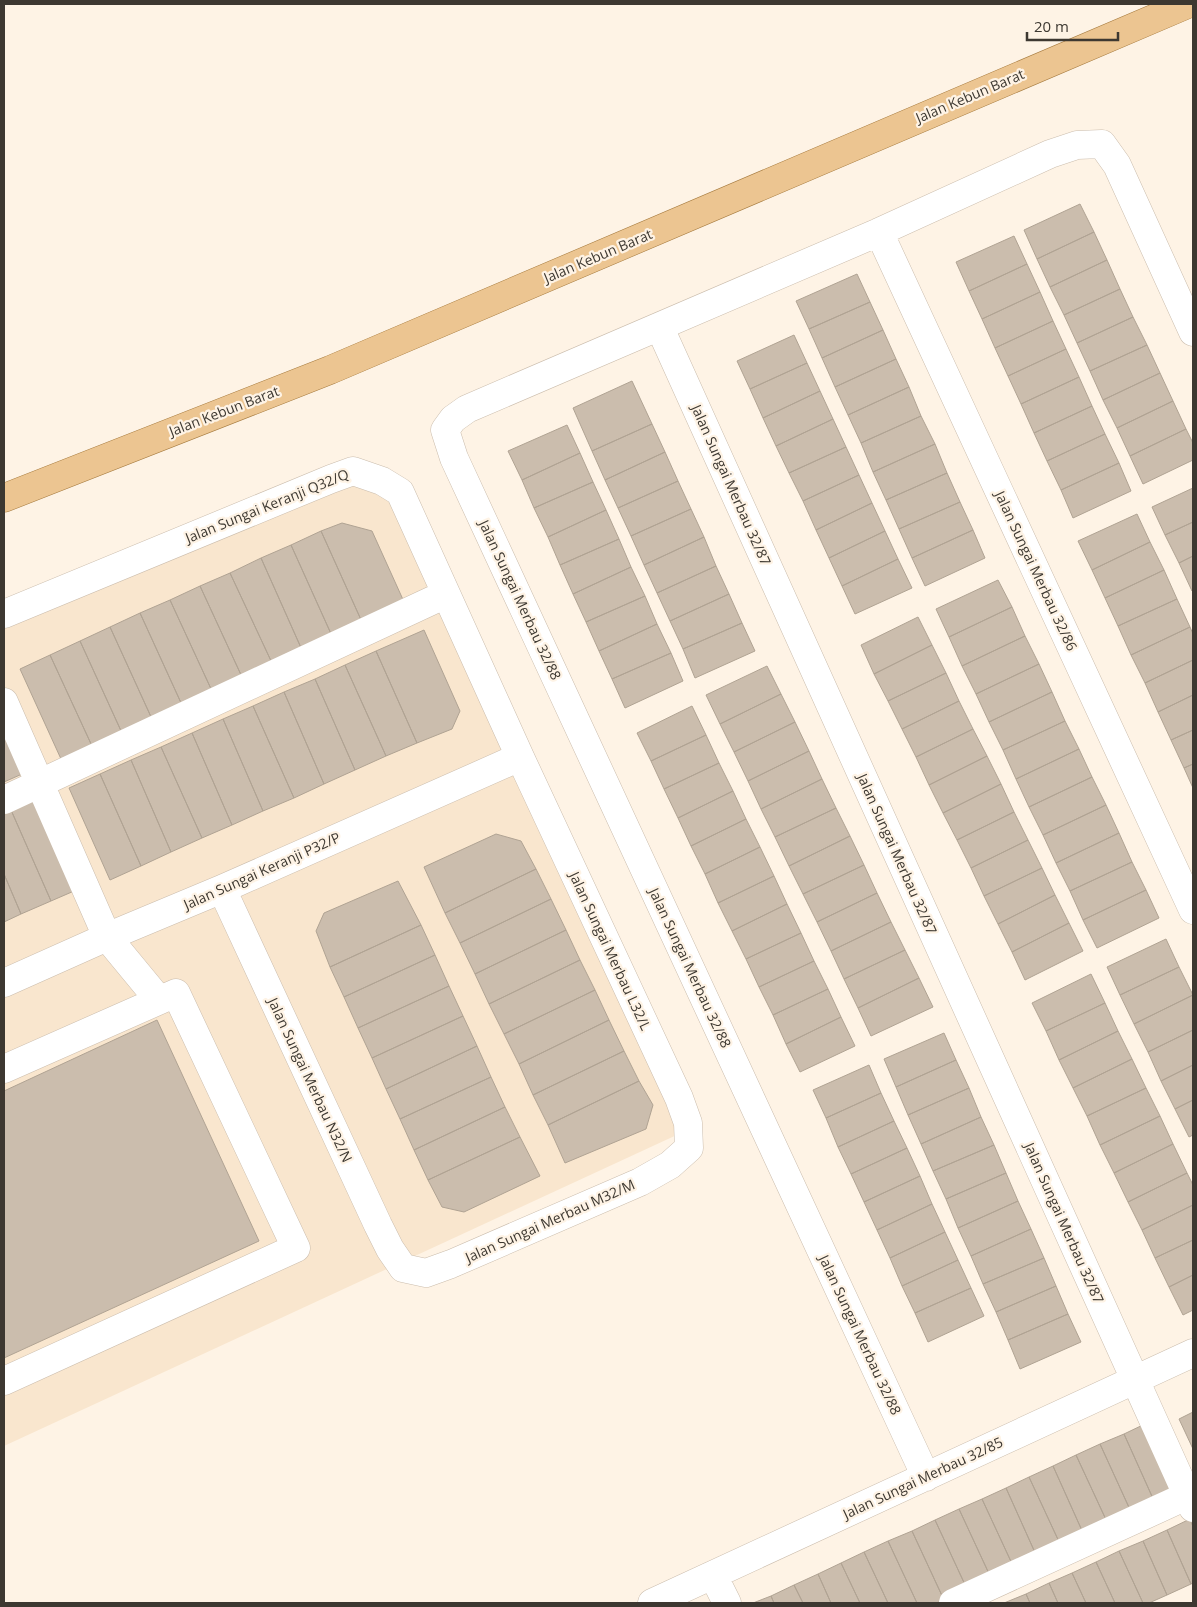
<svg xmlns="http://www.w3.org/2000/svg" width="1197" height="1607" font-family="'Open Sans',sans-serif">
<style>
.built{fill:#f9e6ce}
.building{fill:#cbbdad;stroke:#b0a393}
.lines{fill:none;stroke-linecap:round;stroke-linejoin:round}
.minor-casing{stroke:#cbbdad;stroke-width:29}
.major-casing{stroke:#a67b3f;stroke-width:29}
.minor{stroke:#fff;stroke-width:28}
.major{stroke:#ecc591;stroke-width:28}
.labels{text-anchor:middle;stroke-width:4.5;stroke-linejoin:round;paint-order:stroke}
.street-label{font-size:14px;fill:#3d3831;stroke:#fef3e5}
</style>
<rect width="100%" height="100%" fill="#fef3e5"/>
<path class="built" d="M348,482L389,496L681,1133L4,1446V623Z"/>
<path class="building" d="M1080,204L1094,232L1037,259L1024,230Z
M1094,232L1107,260L1050,287L1037,259Z
M1014,236L1027,264L969,291L956,262Z
M1107,260L1120,289L1064,315L1050,287Z
M1027,264L1040,292L982,319L969,291Z
M857,274L870,302L809,329L796,301Z
M1120,289L1133,317L1077,343L1064,315Z
M1040,292L1053,321L995,348L982,319Z
M870,302L883,330L822,358L809,329Z
M1133,317L1147,345L1090,371L1077,343Z
M1053,321L1066,349L1008,376L995,348Z
M883,330L896,359L835,387L822,358Z
M794,335L807,363L750,389L737,361Z
M1147,345L1160,373L1103,400L1090,371Z
M1066,349L1079,377L1021,404L1008,376Z
M896,359L909,387L848,415L835,387Z
M807,363L820,391L763,418L750,389Z
M1160,373L1173,401L1117,428L1103,400Z
M1079,377L1092,406L1034,433L1021,404Z
M632,381L652,424L592,451L573,408Z
M909,387L921,416L861,443L848,415Z
M820,391L833,419L776,446L763,418Z
M1173,401L1186,429L1130,456L1117,428Z
M1092,406L1105,434L1047,461L1034,433Z
M921,416L935,444L873,472L861,443Z
M833,419L846,447L789,473L776,446Z
M652,424L665,452L605,480L592,451Z
M567,425L580,453L522,480L508,451Z
M1186,429L1193,443V460L1143,484L1130,456Z
M1105,434L1119,463L1061,490L1047,461Z
M935,444L947,473L886,500L873,472Z
M846,447L859,475L803,501L789,473Z
M665,452L678,481L618,508L605,480Z
M580,453L593,482L534,508L522,480Z
M1119,463L1131,491L1073,518L1061,490Z
M947,473L960,502L899,529L886,500Z
M859,475L872,503L816,530L803,501Z
M678,481L691,509L631,536L618,508Z
M593,482L606,510L548,537L534,508Z
M1193,488V522L1165,535L1152,507Z
M960,502L973,530L912,558L899,529Z
M872,503L885,531L829,558L816,530Z
M691,509L704,537L644,565L631,536Z
M606,510L619,539L560,565L548,537Z
M1137,514L1150,542L1092,570L1078,541Z
M1193,522V556L1179,563L1165,535Z
M342,523L372,531L405,604L362,622L321,531Z
M973,530L985,558L925,586L912,558Z
M321,531L362,622L332,636L291,545Z
M885,531L898,559L842,586L829,558Z
M704,537L716,566L657,593L644,565Z
M619,539L631,567L573,594L560,565Z
M1150,542L1164,570L1105,598L1092,570Z
M291,545L332,636L302,650L261,558Z
M1193,556V590L1192,591L1179,563Z
M261,558L302,650L272,663L230,573Z
M898,559L912,588L855,614L842,586Z
M716,566L729,594L670,621L657,593Z
M631,567L645,596L586,622L573,594Z
M1164,570L1177,599L1118,626L1105,598Z
M230,573L272,663L242,677L200,586Z
M998,580L1012,607L949,637L936,609Z
M200,586L242,677L212,691L170,600Z
M729,594L742,623L683,649L670,621Z
M645,596L657,624L599,651L586,622Z
M1177,599L1190,627L1131,655L1118,626Z
M170,600L212,691L182,705L140,613Z
M1012,607L1025,636L962,666L949,637Z
M140,613L182,705L152,719L110,627Z
M918,617L932,645L874,674L861,645Z
M742,623L755,651L695,678L683,649Z
M657,624L671,653L612,679L599,651Z
M110,627L152,719L122,733L80,641Z
M1190,627L1193,634V660L1145,683L1131,655Z
M424,630L460,711L452,729L417,743L376,651Z
M1025,636L1039,664L976,694L962,666Z
M80,641L122,733L92,746L50,655Z
M932,645L946,673L888,701L874,674Z
M376,651L417,743L386,756L345,665Z
M671,653L683,681L625,708L612,679Z
M50,655L92,746L61,759L20,669Z
M1193,660V695L1158,712L1145,683Z
M1039,664L1052,692L989,722L976,694Z
M345,665L386,756L355,770L315,679Z
M767,666L781,694L720,724L706,695Z
M946,673L959,701L902,729L888,701Z
M315,679L355,770L324,784L284,692Z
M284,692L324,784L294,798L253,706Z
M1052,692L1065,721L1003,750L989,722Z
M781,694L795,722L734,752L720,724Z
M1193,695V730L1171,740L1158,712Z
M959,701L973,729L916,757L902,729Z
M253,706L294,798L263,811L223,719Z
M692,706L706,735L651,761L637,733Z
M4,712L29,771L4,782Z
M223,719L263,811L232,825L192,733Z
M1065,721L1079,749L1016,779L1003,750Z
M795,722L809,751L748,781L734,752Z
M973,729L987,756L929,785L916,757Z
M1193,730V764L1184,768L1171,740Z
M192,733L232,825L202,838L161,747Z
M706,735L719,763L664,789L651,761Z
M161,747L202,838L171,852L131,760Z
M1079,749L1092,777L1029,807L1016,779Z
M809,751L822,779L761,809L748,781Z
M987,756L1001,784L943,813L929,785Z
M131,760L171,852L141,866L100,774Z
M719,763L733,791L678,818L664,789Z
M1193,764V788L1184,768Z
M100,774L141,866L110,880L69,788Z
M1092,777L1106,805L1043,835L1029,807Z
M822,779L836,808L775,837L761,809Z
M1001,784L1014,812L957,840L943,813Z
M733,791L746,819L691,846L678,818Z
M41,796L81,888L51,901L11,810Z
M1106,805L1119,833L1056,863L1043,835Z
M836,808L850,836L789,866L775,837Z
M11,810L51,901L21,914L4,874V813Z
M1014,812L1028,840L971,868L957,840Z
M746,819L760,847L705,874L691,846Z
M1119,833L1132,862L1070,891L1056,863Z
M496,834L521,841L536,869L445,913L424,867Z
M850,836L864,865L803,894L789,866Z
M1028,840L1042,868L984,896L971,868Z
M760,847L774,876L718,903L705,874Z
M1132,862L1146,890L1083,920L1070,891Z
M864,865L877,893L817,922L803,894Z
M1042,868L1055,895L998,924L984,896Z
M536,869L551,899L460,943L445,913Z
M4,874L21,914L4,922Z
M774,876L787,904L732,931L718,903Z
M398,881L421,925L330,967L316,931L324,913Z
M1146,890L1159,918L1097,948L1083,920Z
M877,893L891,922L831,951L817,922Z
M1055,895L1069,923L1012,952L998,924Z
M551,899L566,930L475,974L460,943Z
M787,904L801,933L746,959L732,931Z
M891,922L905,950L844,979L831,951Z
M1069,923L1083,951L1025,980L1012,952Z
M421,925L435,955L344,997L330,967Z
M566,930L580,960L489,1004L475,974Z
M801,933L814,961L759,987L746,959Z
M1166,939L1179,967L1120,995L1107,967Z
M905,950L919,978L858,1008L844,979Z
M435,955L449,986L358,1028L344,997Z
M580,960L595,990L504,1034L489,1004Z
M814,961L828,989L773,1015L759,987Z
M1179,967L1193,995L1134,1024L1120,995Z
M1091,974L1105,1003L1046,1031L1032,1003Z
M919,978L933,1007L871,1036L858,1008Z
M449,986L463,1016L372,1058L358,1028Z
M828,989L841,1017L786,1044L773,1015Z
M595,990L609,1020L519,1064L504,1034Z
M1193,995V1030L1148,1052L1134,1024Z
M1105,1003L1118,1031L1059,1060L1046,1031Z
M463,1016L477,1046L386,1089L372,1058Z
M841,1017L855,1046L800,1072L786,1044Z
M157,1020L259,1241L4,1358V1091Z
M609,1020L624,1051L533,1095L519,1064Z
M1193,1030V1065L1161,1081L1148,1052Z
M1118,1031L1132,1059L1073,1088L1059,1060Z
M944,1033L956,1060L896,1087L884,1059Z
M477,1046L491,1077L400,1119L386,1089Z
M624,1051L639,1081L548,1125L533,1095Z
M1132,1059L1146,1088L1087,1116L1073,1088Z
M956,1060L969,1088L908,1115L896,1087Z
M869,1065L881,1093L826,1118L813,1090Z
M1193,1065V1100L1175,1109L1161,1081Z
M491,1077L505,1107L414,1150L400,1119Z
M639,1081L653,1105L646,1129L565,1163L548,1125Z
M969,1088L981,1117L921,1144L908,1115Z
M1146,1088L1160,1116L1100,1145L1087,1116Z
M881,1093L894,1121L838,1147L826,1118Z
M1193,1100V1135L1189,1137L1175,1109Z
M505,1107L520,1137L428,1180L414,1150Z
M1160,1116L1173,1144L1114,1173L1100,1145Z
M981,1117L994,1145L933,1171L921,1144Z
M894,1121L907,1148L851,1174L838,1147Z
M520,1137L540,1176L464,1212L442,1207L428,1180Z
M1173,1144L1187,1173L1128,1202L1114,1173Z
M994,1145L1006,1173L946,1199L933,1171Z
M907,1148L920,1176L864,1202L851,1174Z
M1006,1173L1018,1201L958,1228L946,1199Z
M1187,1173L1193,1185V1205L1142,1230L1128,1202Z
M920,1176L932,1204L877,1230L864,1202Z
M1018,1201L1031,1229L971,1256L958,1228Z
M932,1204L945,1232L890,1258L877,1230Z
M1193,1205V1240L1155,1258L1142,1230Z
M1031,1229L1044,1258L983,1284L971,1256Z
M945,1232L958,1260L902,1286L890,1258Z
M1193,1240V1275L1169,1287L1155,1258Z
M1044,1258L1056,1286L996,1312L983,1284Z
M958,1260L971,1288L915,1313L902,1286Z
M1193,1275V1310L1183,1315L1169,1287Z
M1056,1286L1068,1314L1008,1340L996,1312Z
M971,1288L984,1316L928,1342L915,1313Z
M1068,1314L1081,1342L1020,1369L1008,1340Z
M1193,1412V1449L1179,1419Z
M1147,1423L1179,1492L1155,1503L1124,1434Z
M1124,1434L1155,1503L1132,1514L1100,1444Z
M1100,1444L1132,1514L1108,1524L1076,1455Z
M1076,1455L1108,1524L1084,1535L1053,1466Z
M1053,1466L1084,1535L1061,1546L1029,1477Z
M1029,1477L1061,1546L1037,1557L1006,1488Z
M1006,1488L1037,1557L1014,1568L982,1499Z
M982,1499L1014,1568L991,1578L959,1509Z
M959,1509L991,1578L967,1589L935,1520Z
M1190,1519L1193,1527V1583L1191,1584L1167,1530Z
M935,1520L967,1589L944,1600L912,1531Z
M1167,1530L1191,1584L1167,1595L1143,1541Z
M912,1531L944,1600L936,1603H917L888,1541Z
M888,1541L917,1603H888L864,1552Z
M1143,1541L1167,1595L1149,1603H1143L1119,1551Z
M1119,1551L1143,1603H1115L1096,1562Z
M864,1552L888,1603H860L841,1563Z
M1096,1562L1115,1603H1086L1072,1573Z
M841,1563L860,1603H831L818,1574Z
M1072,1573L1086,1603H1058L1049,1583Z
M818,1574L831,1603H803L794,1585Z
M1049,1583L1058,1603H1030L1026,1594Z
M794,1585L803,1603H774L771,1596Z
M1026,1594L1030,1603H1004Z
M771,1596L774,1603H753Z"/>
<g class="lines">
<defs>
<path id="minor" d="M879,232L1193,910
M660,328L1193,1508
M4,614L331,479L353,471L382,481L400,492L520,757L679,1098L688,1123L689,1148L670,1165L640,1182L451,1264L426,1273L403,1268L390,1249L378,1225L222,889
M4,702L107,937L159,1000
M4,800L446,594
M4,983L107,937L222,889L520,757
M4,1069L176,993L296,1248L4,1381
M926,1477L454,458L445,430L453,419L467,409L879,232L1050,154L1077,145L1102,144L1117,165L1193,332
M713,1575L727,1603
M652,1603L1193,1353
M953,1603L1193,1493"/>
<path id="major" d="M4,498L330,370L1188,4"/>
</defs>
<use href="#minor" class="minor-casing"/>
<use href="#major" class="major-casing"/>
<use href="#minor" class="minor"/>
<use href="#major" class="major"/>
</g>
<g class="labels">
<g class="street-label">
<text transform="translate(970 96) rotate(-23)" y="5">Jalan Kebun Barat</text>
<text transform="translate(598 256) rotate(-23)" y="5">Jalan Kebun Barat</text>
<text transform="translate(224 411) rotate(-21)" y="5">Jalan Kebun Barat</text>
<text transform="translate(731 485) rotate(66)" y="5">Jalan Sungai Merbau 32/87</text>
<text transform="translate(267 506) rotate(-22)" y="5">Jalan Sungai Keranji Q32/Q</text>
<text transform="translate(1036 571) rotate(65)" y="5">Jalan Sungai Merbau 32/86</text>
<text transform="translate(520 600) rotate(65)" y="5">Jalan Sungai Merbau 32/88</text>
<text transform="translate(897 854) rotate(66)" y="5">Jalan Sungai Merbau 32/87</text>
<text transform="translate(262 871) rotate(-24)" y="5">Jalan Sungai Keranji P32/P</text>
<text transform="translate(610 951) rotate(65)" y="5">Jalan Sungai Merbau L32/L</text>
<text transform="translate(690 968) rotate(65)" y="5">Jalan Sungai Merbau 32/88</text>
<text transform="translate(310 1080) rotate(65)" y="5">Jalan Sungai Merbau N32/N</text>
<text transform="translate(550 1221) rotate(-24)" y="5">Jalan Sungai Merbau M32/M</text>
<text transform="translate(1064 1223) rotate(66)" y="5">Jalan Sungai Merbau 32/87</text>
<text transform="translate(860 1335) rotate(65)" y="5">Jalan Sungai Merbau 32/88</text>
<text transform="translate(923 1478) rotate(-25)" y="5">Jalan Sungai Merbau 32/85</text>
</g>
</g>
<rect width="1197" height="1607" fill="none" stroke="#3d3831" stroke-width="10"/>
<path d="M1027 32v8h91v-8" fill="none" stroke="#3d3831" stroke-width="2.5"/>
<text x="1034" y="32" font-size="15" fill="#3d3831" stroke="#fef3e5" stroke-width="4" paint-order="stroke">20 m</text>
</svg>
